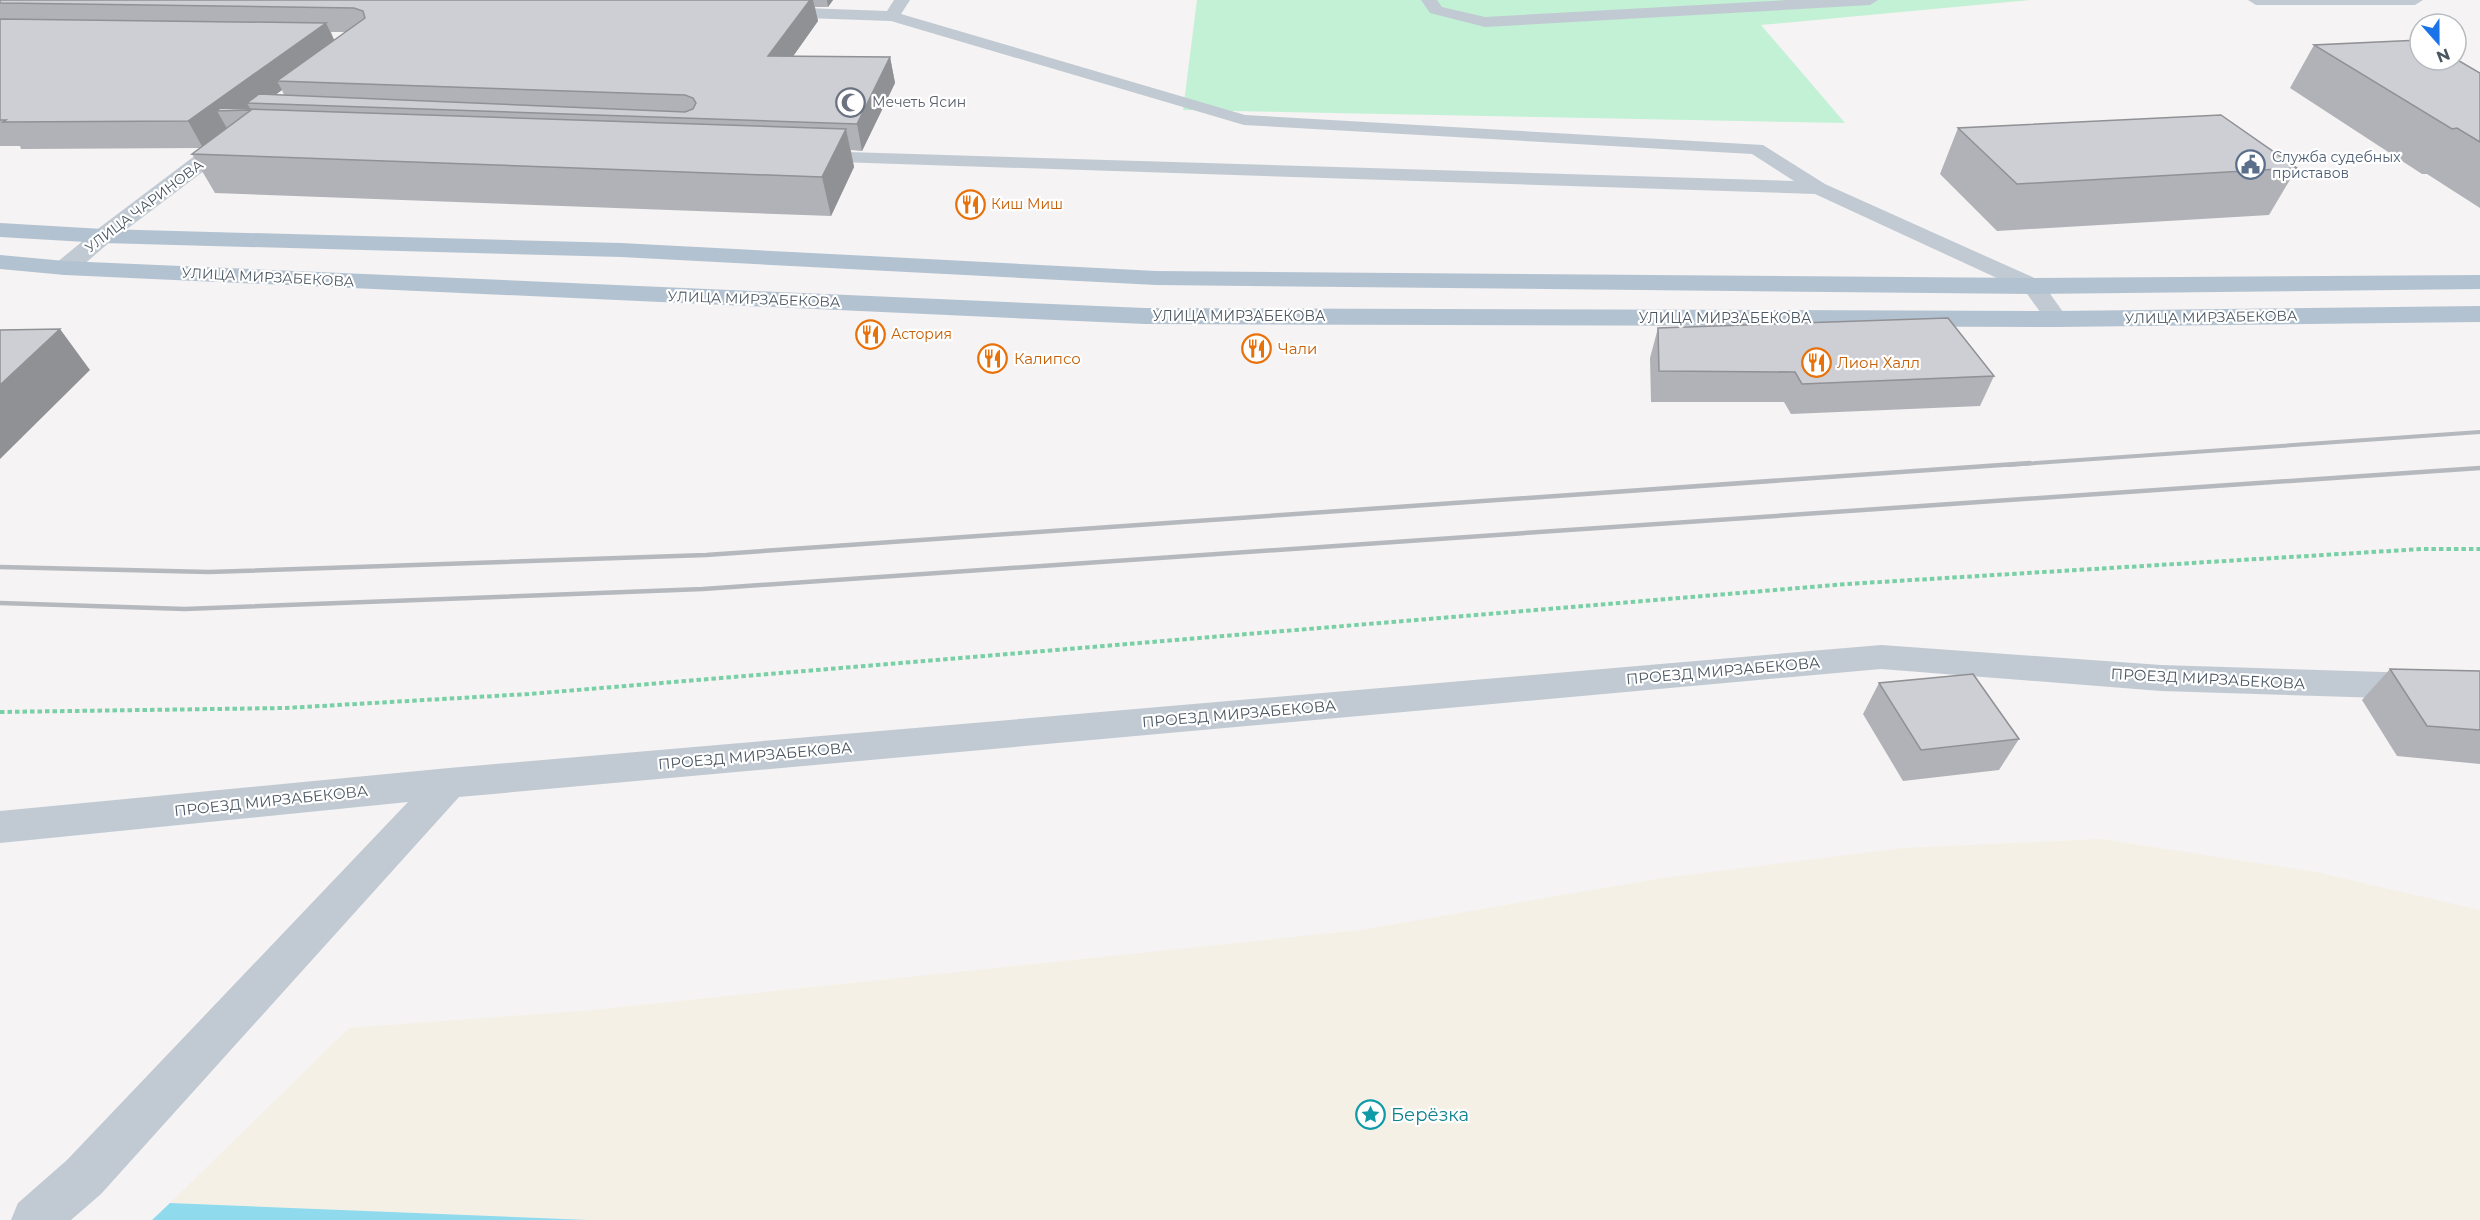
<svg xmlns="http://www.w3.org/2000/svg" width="2480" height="1220" font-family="Montserrat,sans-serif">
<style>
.green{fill:#c3f1d5}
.sand{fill:#f5f0e5}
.water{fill:#90daee}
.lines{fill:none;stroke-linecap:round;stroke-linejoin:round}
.path{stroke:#7ad0a6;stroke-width:4;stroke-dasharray:4.5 3;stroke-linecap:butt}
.lane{fill:#c1cad2;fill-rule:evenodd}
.street{fill:#c1cad2;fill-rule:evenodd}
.primary{fill:#b3c2d1;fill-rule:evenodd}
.rail-far1{stroke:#b5b8bd;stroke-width:4}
.rail{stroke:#b5b8bd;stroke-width:4.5}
.wall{fill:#b0b2b7;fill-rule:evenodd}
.shaded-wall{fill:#909195}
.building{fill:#cdcfd5;stroke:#909195;stroke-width:1.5}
.labels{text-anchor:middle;stroke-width:4.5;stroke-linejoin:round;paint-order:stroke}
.far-worship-label{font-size:14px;fill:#5b616d;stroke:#fff;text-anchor:start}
.far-service-label{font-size:14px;fill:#4e5e75;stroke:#fff;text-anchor:start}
.far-food-label{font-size:14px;fill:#c56008;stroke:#fff;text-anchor:start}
.far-street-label{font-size:14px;fill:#4a5661;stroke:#fff}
.food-label{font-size:15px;fill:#c56008;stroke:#fff;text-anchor:start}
.street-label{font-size:15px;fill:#4a5661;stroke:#fff}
.near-culture-label{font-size:18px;fill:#0d838f;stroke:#fff;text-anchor:start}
</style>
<rect width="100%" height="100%" fill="#f5f3f3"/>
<path class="green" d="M1197,0H2030L1761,25L1845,123L1183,110Z"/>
<path class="sand" d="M2101,839L2315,872L2480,910V1220H588L170,1203L349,1028L593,1010L1360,930L1663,878L1903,848Z"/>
<path class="water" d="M170,1203L588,1220H152Z"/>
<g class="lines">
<path class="path" d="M0,712L286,708L529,694L1847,584L2422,549H2480"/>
<path class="lane" d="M894,0H910L901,14L1245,115L1763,145L1825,184L2041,281L2068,319L2065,324L2057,326L2049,324L2025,291L1815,194L808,161L806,157L808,153L815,151L1794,181L1752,154L1244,125L891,21L777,17L769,12L777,7L887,11Z
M1421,0H1437L1442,7L1485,17L1788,0H1878L1870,5L1485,27L1430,13Z
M2248,0H2423L2415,5H2256Z"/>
<path class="street" d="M233,132L241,133L244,138L241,143L111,241L74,273L65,275L56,273L53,268L56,263L95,231L225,133Z
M1881,645L2161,665L2480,675V701L2161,691L1881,669L459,797L101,1194L71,1220H11L18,1203L67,1160L408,802L0,843V811L449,768Z"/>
<path class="primary" d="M0,223L103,229L621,243L1156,271L2033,278L2480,275V289L2033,294L1156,285L621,257L103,243L0,237Z
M0,255L65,261L1145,308L2057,311L2480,306V322L2057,327L1145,324L65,275L0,269Z"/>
<path class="rail-far1" d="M2008,465L2480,432"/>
<path class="rail" d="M0,567L209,572L706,555L2030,463
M0,603L185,609L703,589L2480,468"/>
</g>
<path class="wall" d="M0,0H833L828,7H815L818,21L793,56L890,57L895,83L862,151L851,150L854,167L831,216L215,193L192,154L201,148L21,149L20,146H0ZM331,32H345L334,40ZM282,90L284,95H275Z
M2314,45L2480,73V208L2427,174H2422L2290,88Z
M1958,128L2297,168L2269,215L1997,231L1940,174Z
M1658,328L1994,376L1980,406L1791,414L1784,402H1651L1650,358Z
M2390,669L2480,671V764L2397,756L2362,700Z
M1879,683L2019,739L1999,770L1903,781L1863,714Z"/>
<path class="shaded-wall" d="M810,0H813L818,21L775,82L768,56Z
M827,0H833L828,7Z
M326,23L338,48L277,81L282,90L263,104L247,103L252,112L251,110L217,111L228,130L203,148L188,121Z
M890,57L895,83L862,151L857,124Z
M846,129L854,167L831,216L822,177Z
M60,329L90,370L0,459V385Z"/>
<path class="building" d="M0,0H810L768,56L890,57L857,124L247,103L259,94L685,112L693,109L696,103L693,98L685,95L277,81L365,18L363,11L354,8L0,3Z
M0,19L326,23L188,121L3,122L6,120H0Z
M2420,40V60H2456V59L2480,73V142L2457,128L2452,129L2314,45Z
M220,108L846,129L822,177L192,154L251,110L217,111Z
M2221,115L2297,168L2017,184L1958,128Z
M1948,318L1994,376L1802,384L1795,372L1659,371L1658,328Z
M60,329L0,385V330Z
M2390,669L2480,671V730L2427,726Z
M1973,674L2019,739L1921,750L1879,683Z"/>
<defs>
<symbol id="mosque-ring" viewBox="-11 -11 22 22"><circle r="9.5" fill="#fff" stroke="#6b7280" stroke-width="1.5"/><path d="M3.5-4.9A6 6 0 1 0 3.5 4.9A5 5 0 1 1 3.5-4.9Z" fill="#6b7280"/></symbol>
<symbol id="civic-ring" viewBox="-11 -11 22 22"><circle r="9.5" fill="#fff" stroke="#5c6f8a" stroke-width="1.5"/><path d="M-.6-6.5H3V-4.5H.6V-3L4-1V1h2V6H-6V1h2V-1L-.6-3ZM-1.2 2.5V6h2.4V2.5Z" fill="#5c6f8a"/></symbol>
<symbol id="restaurant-ring" viewBox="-11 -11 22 22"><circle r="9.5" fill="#fff" stroke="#e8710a" stroke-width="1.5"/><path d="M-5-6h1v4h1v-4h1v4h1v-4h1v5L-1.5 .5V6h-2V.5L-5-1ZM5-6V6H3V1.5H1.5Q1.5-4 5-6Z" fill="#e8710a"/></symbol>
<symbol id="sight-ring" viewBox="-11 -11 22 22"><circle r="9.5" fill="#fff" stroke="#0f9aa8" stroke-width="1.5"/><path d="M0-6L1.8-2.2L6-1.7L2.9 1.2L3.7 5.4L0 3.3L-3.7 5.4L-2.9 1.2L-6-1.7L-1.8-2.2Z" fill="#0f9aa8"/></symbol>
</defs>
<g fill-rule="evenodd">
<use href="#mosque-ring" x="834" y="86" width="33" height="33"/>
<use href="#civic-ring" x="2234" y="148" width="33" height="33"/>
<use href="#restaurant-ring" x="954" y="188" width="33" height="33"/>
<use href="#restaurant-ring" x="854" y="318" width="33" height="33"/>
<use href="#restaurant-ring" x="1240" y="332" width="33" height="33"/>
<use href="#restaurant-ring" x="976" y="342" width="33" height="33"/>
<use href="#restaurant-ring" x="1800" y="346" width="33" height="33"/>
<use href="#sight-ring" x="1354" y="1098" width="33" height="33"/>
</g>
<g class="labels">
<g class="far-worship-label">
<text x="872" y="107">Мечеть Ясин</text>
</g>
<g class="far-service-label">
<text x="2272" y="162">Служба судебных<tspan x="2272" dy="16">приставов</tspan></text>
</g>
<g class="far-food-label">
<text x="991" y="209">Киш Миш</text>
<text x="891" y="339">Астория</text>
</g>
<g class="far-street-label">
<text transform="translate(144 206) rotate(-37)" y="5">УЛИЦА ЧАРИНОВА</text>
<text transform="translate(268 277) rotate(3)" y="5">УЛИЦА МИРЗАБЕКОВА</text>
<text transform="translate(754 299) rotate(2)" y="5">УЛИЦА МИРЗАБЕКОВА</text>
<text x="1239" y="321">УЛИЦА МИРЗАБЕКОВА</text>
<text transform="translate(2211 317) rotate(-1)" y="5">УЛИЦА МИРЗАБЕКОВА</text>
<text x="1725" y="323">УЛИЦА МИРЗАБЕКОВА</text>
</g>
<g class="food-label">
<text x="1278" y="354">Чали</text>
<text x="1014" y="364">Калипсо</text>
<text x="1837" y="368">Лион Халл</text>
</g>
<g class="street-label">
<text transform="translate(1723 671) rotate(-5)" y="5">ПРОЕЗД МИРЗАБЕКОВА</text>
<text transform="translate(2208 679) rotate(3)" y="5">ПРОЕЗД МИРЗАБЕКОВА</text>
<text transform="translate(1239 714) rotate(-5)" y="5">ПРОЕЗД МИРЗАБЕКОВА</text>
<text transform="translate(755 756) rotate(-5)" y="5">ПРОЕЗД МИРЗАБЕКОВА</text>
<text transform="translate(271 801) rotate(-6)" y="5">ПРОЕЗД МИРЗАБЕКОВА</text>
</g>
<g class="near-culture-label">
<text x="1391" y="1121">Берёзка</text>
</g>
</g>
<g transform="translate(2438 42) rotate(159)"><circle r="28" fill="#ffffff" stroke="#b7bbc0" stroke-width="1.5"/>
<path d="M0-4.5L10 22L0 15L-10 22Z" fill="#1a73e8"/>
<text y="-9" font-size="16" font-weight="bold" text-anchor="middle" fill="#4a5661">N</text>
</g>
</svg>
